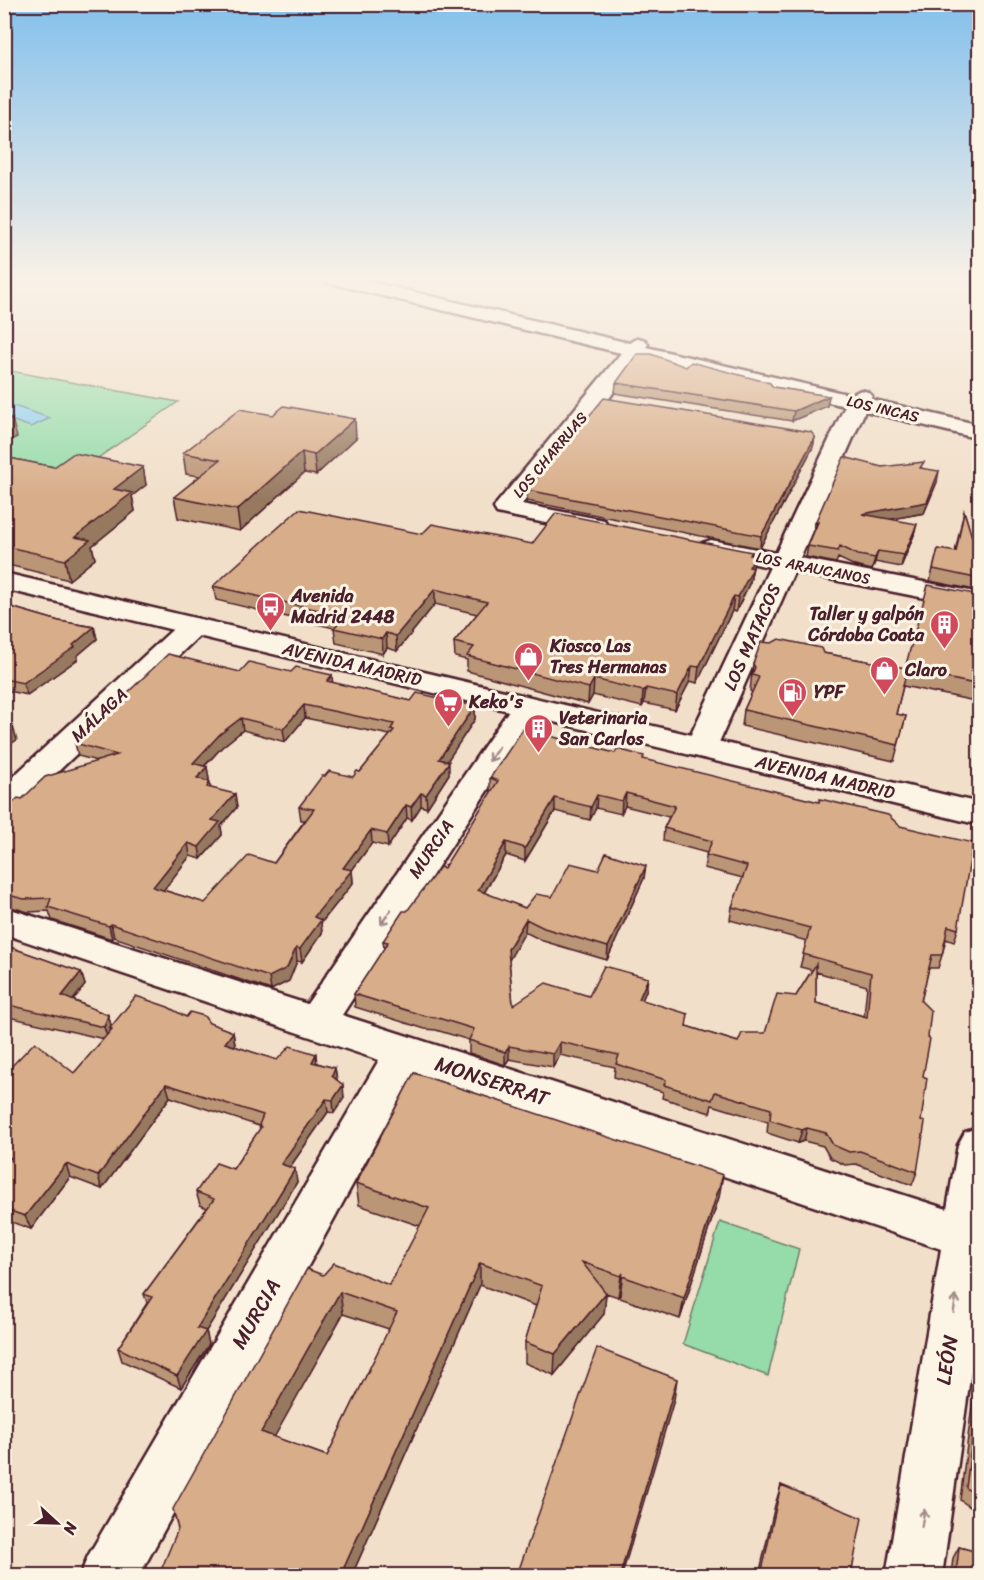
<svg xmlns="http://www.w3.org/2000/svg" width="984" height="1580" font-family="Sriracha,sans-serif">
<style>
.green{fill:#95dcaa;stroke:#707e6a;stroke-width:1.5}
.water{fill:#8fd2f1;stroke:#738aa2;stroke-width:1.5}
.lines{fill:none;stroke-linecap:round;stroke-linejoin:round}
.minor-casing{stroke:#4a1f2b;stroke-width:5}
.major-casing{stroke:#4a1f2b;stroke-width:5}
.minor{fill:#fcf5e5;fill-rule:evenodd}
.major{fill:#fcf5e5;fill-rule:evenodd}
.wall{fill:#ba9576;stroke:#4a1f2b;stroke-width:1.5;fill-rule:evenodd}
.shaded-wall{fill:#977960;stroke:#4a1f2b;stroke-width:1.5}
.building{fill:#d8ad89;stroke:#4a1f2b;stroke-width:1.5;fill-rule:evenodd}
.oneway{stroke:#a38a88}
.labels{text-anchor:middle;stroke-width:6;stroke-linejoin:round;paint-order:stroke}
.far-street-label{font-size:15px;fill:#4a1f2b;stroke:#fcf5e5}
.poi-label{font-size:18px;font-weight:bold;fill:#4a1f2b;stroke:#fcf5e5;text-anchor:start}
.street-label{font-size:18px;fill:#4a1f2b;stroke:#fcf5e5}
.near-street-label{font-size:21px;fill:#4a1f2b;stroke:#fcf5e5}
</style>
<rect width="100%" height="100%" fill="#f1dfc9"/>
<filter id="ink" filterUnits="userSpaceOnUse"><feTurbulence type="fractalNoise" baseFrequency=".0167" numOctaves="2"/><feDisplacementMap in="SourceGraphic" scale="12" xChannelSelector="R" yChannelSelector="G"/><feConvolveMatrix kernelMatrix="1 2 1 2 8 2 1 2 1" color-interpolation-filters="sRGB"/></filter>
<g filter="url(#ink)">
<path class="green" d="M5,370L178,402L5,523Z
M720,1222L799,1249L768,1376L683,1344Z"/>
<path class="water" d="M5,403L50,418L31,427L5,418Z"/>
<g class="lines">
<defs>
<path id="minor" d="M322,278H354L629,343L638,338L645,340L648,344L646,347L851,395L861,390L868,392L872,396L870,399L980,425V439L865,411L800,558L980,593V609L794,572L717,747L712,754L701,757L690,754L685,747L770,567L702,553L698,548L702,543L711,540L776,553L845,406L639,357L605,404L522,504L604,520L608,525L604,530L595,533L506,515L497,513L494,508L497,503L621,353L325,282Z
M193,618L203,620L207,626L203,632L16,812L4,815V785L183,620Z
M527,697L538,700L542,706L342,1015L947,1209L958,1145L965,1132L980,1127V1307L942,1576H886L941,1249L414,1072L139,1576H80L88,1556L379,1060L4,934V907L307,1004L516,700Z"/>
<path id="major" d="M4,573L980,803V825L4,589Z"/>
</defs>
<use href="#minor" class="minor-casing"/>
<use href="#major" class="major-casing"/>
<use href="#minor" class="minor"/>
<use href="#major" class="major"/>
</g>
<path class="wall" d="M686,367L773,387L829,396L827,406L792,421L615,393L616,383Z
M815,437L813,447L760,548L527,501V490Z
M356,438L316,475L304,473L240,531L178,518L174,497L200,476L186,474L183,453Z
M4,457L54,467H143L146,485L132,496L135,511L92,546L95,559L69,580L4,564Z
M882,467L922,468L937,482L924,513L891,519L914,535L901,567L875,562L872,570L855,566L838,558L836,563L806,557L808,546L813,534Z
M964,511L978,558L980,554V591L930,581L938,549L955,552Z
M422,534L532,544L752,552L751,555L755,556L750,582L736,612L732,611L697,683L690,681L675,710L644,703L642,707L593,695L588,704L467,671V660L455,657L454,642L477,614L435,604L397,651L387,648L383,654L336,643L334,628L216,600L213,586Z
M980,595V702L903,686L896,714L906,716L894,761L742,726L744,710L752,692L750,691L753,664L823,653L905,668Z
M4,605L59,621L94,627L97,639L77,656L78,659L27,695L4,690Z
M240,672L333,683L411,701L475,706V719L447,761L449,774L427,808L421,806L412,820L407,818L388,847L372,843L352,870L353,883L321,923L322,933L302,962L297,961L289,981L271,990L114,937L112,939L52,920L49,911L28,912L4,905V811L22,799L97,761L78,756L75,743ZM305,718L390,735L360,772L353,777L325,776L299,807L301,820H305L274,863L205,903L163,890L190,856L201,859L222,835L221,826L237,807L211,788L208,781L209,780L207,767H204L222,747L243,730L285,742Z
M615,753L644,760L958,929L954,942L946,939L942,955L938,968H929L921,1001L923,1076L921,1121L917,1172L912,1185L856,1164L845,1165L830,1158L823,1146L804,1141L798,1143L767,1133L768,1122L712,1105L710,1113L662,1098L663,1092L614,1077L615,1067L560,1055L553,1067L509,1059L505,1065L469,1053V1040L436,1030L425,1029L355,1007L354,994L384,949L383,941L444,868L492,791H490V778ZM625,806L669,817L664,828L663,841L707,853L704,868L743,878L732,907L730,920L807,941L800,967L812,970L796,996L765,1033L738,1042L686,1026L642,1000L646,991L648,978L589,996L513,1005L509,960L525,932L543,941L607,960L644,878L598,870L552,897L525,908L484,893L506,855L525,861L555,811L590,820L596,808L621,814ZM816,972L867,986L864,1016L816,1003Z
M4,945L81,972L85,985L73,1000L108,1015L111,1026L186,1017L209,1023L233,1032L235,1045L234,1046L277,1060L317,1063L335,1068L337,1080L344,1098L334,1113L328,1112L290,1167L297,1182L206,1331L209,1344L181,1388L122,1361L118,1348L147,1303L144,1294L207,1208L200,1205L196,1192L233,1169L260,1129L259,1126L170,1097L102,1189L70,1177L31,1229L6,1220L4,1222V1074L74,1073L104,1039L4,1016Z
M356,1183L719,1197L680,1319L620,1298V1295L618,1297L606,1293L604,1314L554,1375L525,1363V1342L536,1306L480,1285L352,1575H159L323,1275L389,1285L420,1226L359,1205ZM343,1314L389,1329L327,1456L274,1437Z
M980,1342V1514L960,1500Z
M781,1485L851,1575H759L775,1505Z
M980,1543V1575H951L953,1558L959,1547L976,1552Z"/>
<path class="shaded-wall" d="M829,396L827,406L792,421L794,411Z
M12,419L17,437L4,443V423Z
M355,419L356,438L316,475L314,455Z
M815,437L813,447L760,548L761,536Z
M302,452L304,473L240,531L237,510Z
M143,467L146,485L132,496L135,511L92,546L95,559L69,580L65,560L75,537L114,489Z
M939,471L937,482L924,513L860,525L862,514Z
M818,522L813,534L815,523Z
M917,524L914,535L901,567L904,555Z
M878,551L875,562L872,570L875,558Z
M752,552L750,566L755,556L750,582L736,612L738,597Z
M435,589V604L397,651L396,636Z
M734,596L732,611L697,683L699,667Z
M94,627L97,639L77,656L78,659L27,695L23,683L73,645Z
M386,633L387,648L383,654L382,639Z
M692,666L690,681L675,710L677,695Z
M332,675L333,687L327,681Z
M594,679L593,695L588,704L589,688Z
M646,688L644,703L642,707L643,691Z
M304,705L305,718L285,742L283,729Z
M475,706V719L440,772L439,759Z
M241,718L243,730L222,747L195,776L193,763L220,734Z
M13,727L17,740L4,748V733Z
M9,761L13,773L4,775V762Z
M449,762V774L427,808L426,795Z
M207,767L209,780L200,790L197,778Z
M421,793V806L412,820L411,807Z
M626,793L625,806L621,814L622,801Z
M235,794L237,807L221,826L222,835L201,859L199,847L212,820Z
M597,795L596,808L590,820L591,807Z
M555,798V811L525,861V848Z
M406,805L407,818L388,847L387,834Z
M371,830L372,843L352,870L353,883L321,923L322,933L302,962L300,949L314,917L343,868Z
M506,842V855L478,903V890Z
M188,843L190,856L156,900L153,887Z
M646,866L644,878L607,960L608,947Z
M526,919L525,932L508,962V949Z
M111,924L114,937L112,939L109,926Z
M296,948L297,961L289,981L271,990L269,977Z
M81,972L85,985L66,1009L62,996Z
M648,978L646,991L637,1012L639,999Z
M108,1015L112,1028H110L111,1032L108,1040L104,1027Z
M233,1032L235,1045L227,1056L225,1043Z
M560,1042V1055L553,1067V1054Z
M509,1046V1059L505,1065V1052Z
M316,1054L317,1067L312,1062Z
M335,1068L337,1081L332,1076Z
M166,1084L170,1097L102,1189L98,1176Z
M343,1085L344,1098L334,1113L333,1100Z
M326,1099L328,1112L283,1177L281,1164Z
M807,1128L804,1141L798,1143L802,1130Z
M66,1164L70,1177L31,1229L25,1216Z
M295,1169L297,1182L206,1331L209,1344L181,1388L177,1376L197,1328Z
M723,1175L719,1197L680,1319L684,1298Z
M480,1263V1285L352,1575H343L342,1572Z
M623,1273L620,1295L618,1297L621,1276Z
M340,1292L343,1314L266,1452L261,1432Z
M606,1293L604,1314L554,1375L555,1354Z
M677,1379L674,1400L622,1575H620Z"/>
<path class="building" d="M637,354H651L686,367L691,362L770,383L773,387L829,396L794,411L616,383Z
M604,398L811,432L815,437L761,536L527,490Z
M284,406L355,419L314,455L302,452L237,510L174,497L220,460L183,453L240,409L273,415Z
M4,417L12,419L4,423Z
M74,453L143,467L114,489L132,493L75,537L90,540L65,560L4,546V457L54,467Z
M844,457L882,467L924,462L920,468L939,471L927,502L862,514L917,524L904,555L878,551L875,558L858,555L840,546L838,551L808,546L818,522L815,523Z
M299,509L422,534L432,524L532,544L556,513L752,552L750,555L755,556L749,567L753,568L738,597L734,596L699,667L692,666L677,695L646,688L643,691L594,679L589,688L467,656L474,647L454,642L487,602L435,589L396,636L386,633L382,639L334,628L345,616L213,586Z
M964,511L980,563V579L933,569L938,549L956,552Z
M928,585L980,595V685L907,670L896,714L906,716L898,745L744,710L759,677L752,675L755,667L753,664L761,642L772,643L779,639L821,648L823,653L905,668Z
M4,605L59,621L94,627L73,645L75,647L23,683L4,679Z
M168,654L240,672L249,662L291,672L296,667L332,675L327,681L411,701L417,693L475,706L439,759L449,762L426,795L421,793L411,807L406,805L387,834L371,830L343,868L352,870L314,917L321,920L300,949L296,948L287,968L269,977L111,924L109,926L48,907L51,898L24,899L4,894V811L18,798L22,799L45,777L117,755L75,743ZM304,705L394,724L391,729L394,730L360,772L357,771L353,777L329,771L325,776H322L299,807L314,809L274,863L249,855L205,903L153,887L188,843L199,847L220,822L212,820L235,794L207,787L210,782L197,778L207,767L193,763L220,734L241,718L283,729Z
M4,725L13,727L4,733Z
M523,729L615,753L617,749L644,756L643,759L819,802L820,799L888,815L900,826L973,843L958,929L948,926L942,955H932L921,1001L931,1011L928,1037L930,1039L923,1076L927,1078L921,1121L925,1122L917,1172L860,1151L849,1152L833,1145L826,1133L807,1128L802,1130L770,1120L771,1109L715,1092L712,1100L664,1085L666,1080L616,1064L619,1055L560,1042L553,1054L509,1046L505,1052L469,1040L474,1029L435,1017L425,1016L354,994L388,942L383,941L403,911H407L440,867L444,868L498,781L490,778ZM626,793L675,806L664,828L712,841L706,855L747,866L732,907L810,928L803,954L871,973L867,1017L816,1003V964L796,996L777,994L765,1033H742L738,1042L686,1026L688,1014L639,999L648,978L604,966L589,996L546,983L513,1005L508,949L526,919L544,928L608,947L646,866L606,853L598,870L570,863L552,897L536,894L525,908L478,890L506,842L525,848L555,798L591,807L597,795L622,801Z
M4,945L81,972L62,996L108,1015L104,1027L4,1004Z
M136,996L168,1007L186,1017L190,1012L204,1016L209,1023L233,1032L225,1043L277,1060L290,1046L316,1054L312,1062L335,1068L332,1076L343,1085L333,1100L326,1099L281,1164L295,1169L197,1328L206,1331L177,1376L118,1348L152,1297L144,1294L214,1199L196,1192L216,1163L233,1169L261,1127L259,1125L263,1115L166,1084L98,1176L66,1164L25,1216L4,1209V1165L11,1158L4,1155V1074L35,1042L74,1073L112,1029L110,1028Z
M414,1073L723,1175L684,1298L622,1276L623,1273L621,1276L582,1262L606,1293L555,1354L525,1342L542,1286L480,1263L342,1572L351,1575H159L178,1529L173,1509L307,1269L323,1275L334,1263L389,1285L429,1208L356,1183ZM340,1292L397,1312L327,1456L261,1432Z
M597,1348L677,1379L620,1575H517Z
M980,1378V1498L966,1488Z
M781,1485L862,1518L851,1575H761Z
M959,1547L978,1552L980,1548V1575H956Z"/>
<defs><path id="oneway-shaft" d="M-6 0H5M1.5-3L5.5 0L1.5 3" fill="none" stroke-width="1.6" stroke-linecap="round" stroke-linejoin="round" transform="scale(1.5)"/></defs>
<g class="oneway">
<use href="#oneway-shaft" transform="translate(494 754) rotate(124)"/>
<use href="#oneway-shaft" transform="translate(386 917) rotate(124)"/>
<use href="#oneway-shaft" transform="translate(955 1304) rotate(-81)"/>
<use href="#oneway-shaft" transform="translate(923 1518) rotate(-81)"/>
</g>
</g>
<linearGradient id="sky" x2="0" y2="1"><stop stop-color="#84c0ec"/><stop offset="0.56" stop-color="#f9f1e7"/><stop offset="1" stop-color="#f9f1e7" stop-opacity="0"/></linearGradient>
<rect width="984" height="499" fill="url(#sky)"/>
<defs>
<symbol id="bus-pin" viewBox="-11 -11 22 30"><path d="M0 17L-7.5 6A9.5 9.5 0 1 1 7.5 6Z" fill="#d1495b" stroke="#fcf5e5"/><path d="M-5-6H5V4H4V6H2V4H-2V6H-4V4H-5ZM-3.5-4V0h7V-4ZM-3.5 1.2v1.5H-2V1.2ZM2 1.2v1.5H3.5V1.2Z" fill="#fff"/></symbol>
<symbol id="building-pin" viewBox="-11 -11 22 30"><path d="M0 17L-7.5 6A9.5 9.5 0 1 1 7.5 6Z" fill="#d1495b" stroke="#fcf5e5"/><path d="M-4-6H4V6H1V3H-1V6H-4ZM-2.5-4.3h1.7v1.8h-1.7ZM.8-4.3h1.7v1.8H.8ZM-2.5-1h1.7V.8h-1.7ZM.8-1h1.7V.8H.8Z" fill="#fff"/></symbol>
<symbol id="shop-pin" viewBox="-11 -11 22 30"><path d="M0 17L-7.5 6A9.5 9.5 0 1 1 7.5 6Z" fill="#d1495b" stroke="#fcf5e5"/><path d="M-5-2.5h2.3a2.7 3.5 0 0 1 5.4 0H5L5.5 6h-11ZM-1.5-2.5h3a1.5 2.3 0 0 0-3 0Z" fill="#fff"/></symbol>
<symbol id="fuel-pin" viewBox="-11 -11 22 30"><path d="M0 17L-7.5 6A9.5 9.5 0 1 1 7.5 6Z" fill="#d1495b" stroke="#fcf5e5"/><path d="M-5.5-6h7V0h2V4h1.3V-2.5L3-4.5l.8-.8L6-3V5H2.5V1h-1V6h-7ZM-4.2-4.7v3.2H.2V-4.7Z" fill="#fff"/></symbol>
<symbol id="supermarket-pin" viewBox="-11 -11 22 30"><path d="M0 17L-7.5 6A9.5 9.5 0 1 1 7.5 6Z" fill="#d1495b" stroke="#fcf5e5"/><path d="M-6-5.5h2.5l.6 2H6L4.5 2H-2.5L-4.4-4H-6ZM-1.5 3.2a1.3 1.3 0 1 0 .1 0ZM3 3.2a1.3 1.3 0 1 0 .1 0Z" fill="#fff"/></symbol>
</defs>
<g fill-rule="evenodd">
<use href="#bus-pin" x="254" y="590" width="33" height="45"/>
<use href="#building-pin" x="928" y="608" width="33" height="45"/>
<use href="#shop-pin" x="512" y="640" width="33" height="45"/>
<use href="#shop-pin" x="868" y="654" width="33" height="45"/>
<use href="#fuel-pin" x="776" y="676" width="33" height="45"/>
<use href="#supermarket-pin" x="432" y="686" width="33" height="45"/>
<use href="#building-pin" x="522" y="712" width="33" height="45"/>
</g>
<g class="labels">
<g class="far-street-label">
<text transform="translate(883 409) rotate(13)" y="5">LOS INCAS</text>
<text transform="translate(550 455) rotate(-50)" y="5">LOS CHARRUAS</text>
<text transform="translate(813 568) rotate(11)" y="5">LOS ARAUCANOS</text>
</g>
<g class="poi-label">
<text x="291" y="602">Avenida<tspan x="291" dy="21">Madrid 2448</tspan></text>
<text x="924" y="620" text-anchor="end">Taller y galpón<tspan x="924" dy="21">Córdoba Coata</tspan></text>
<text x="550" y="652">Kiosco Las<tspan x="550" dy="21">Tres Hermanas</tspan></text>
<text x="905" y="676">Claro</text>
<text x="814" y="698">YPF</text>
<text x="469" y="708">Keko's</text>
<text x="559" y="724">Veterinaria<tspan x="559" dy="21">San Carlos</tspan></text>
</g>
<g class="street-label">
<text transform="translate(752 637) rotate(-66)" y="6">LOS MATACOS</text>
<text transform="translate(352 664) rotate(13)" y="6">AVENIDA MADRID</text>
<text transform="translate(99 715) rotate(-43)" y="6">MÁLAGA</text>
<text transform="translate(825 777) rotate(13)" y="6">AVENIDA MADRID</text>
<text transform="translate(431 849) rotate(-56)" y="6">MURCIA</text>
</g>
<g class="near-street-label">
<text transform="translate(492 1081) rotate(18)" y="7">MONSERRAT</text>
<text transform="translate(256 1314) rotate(-60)" y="7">MURCIA</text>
<text transform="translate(947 1360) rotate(-81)" y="7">LEÓN</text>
</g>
</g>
<rect width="984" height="1580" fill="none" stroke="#fcf5e5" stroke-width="24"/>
<rect x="12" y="12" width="960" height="1556" fill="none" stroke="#4a1f2b" stroke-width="2" filter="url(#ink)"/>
<g transform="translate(57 1523) rotate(112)" stroke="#fcf5e5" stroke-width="4.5" paint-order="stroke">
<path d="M0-4.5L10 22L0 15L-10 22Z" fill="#4a1f2b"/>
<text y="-9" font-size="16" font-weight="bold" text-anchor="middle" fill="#4a1f2b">N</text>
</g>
</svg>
